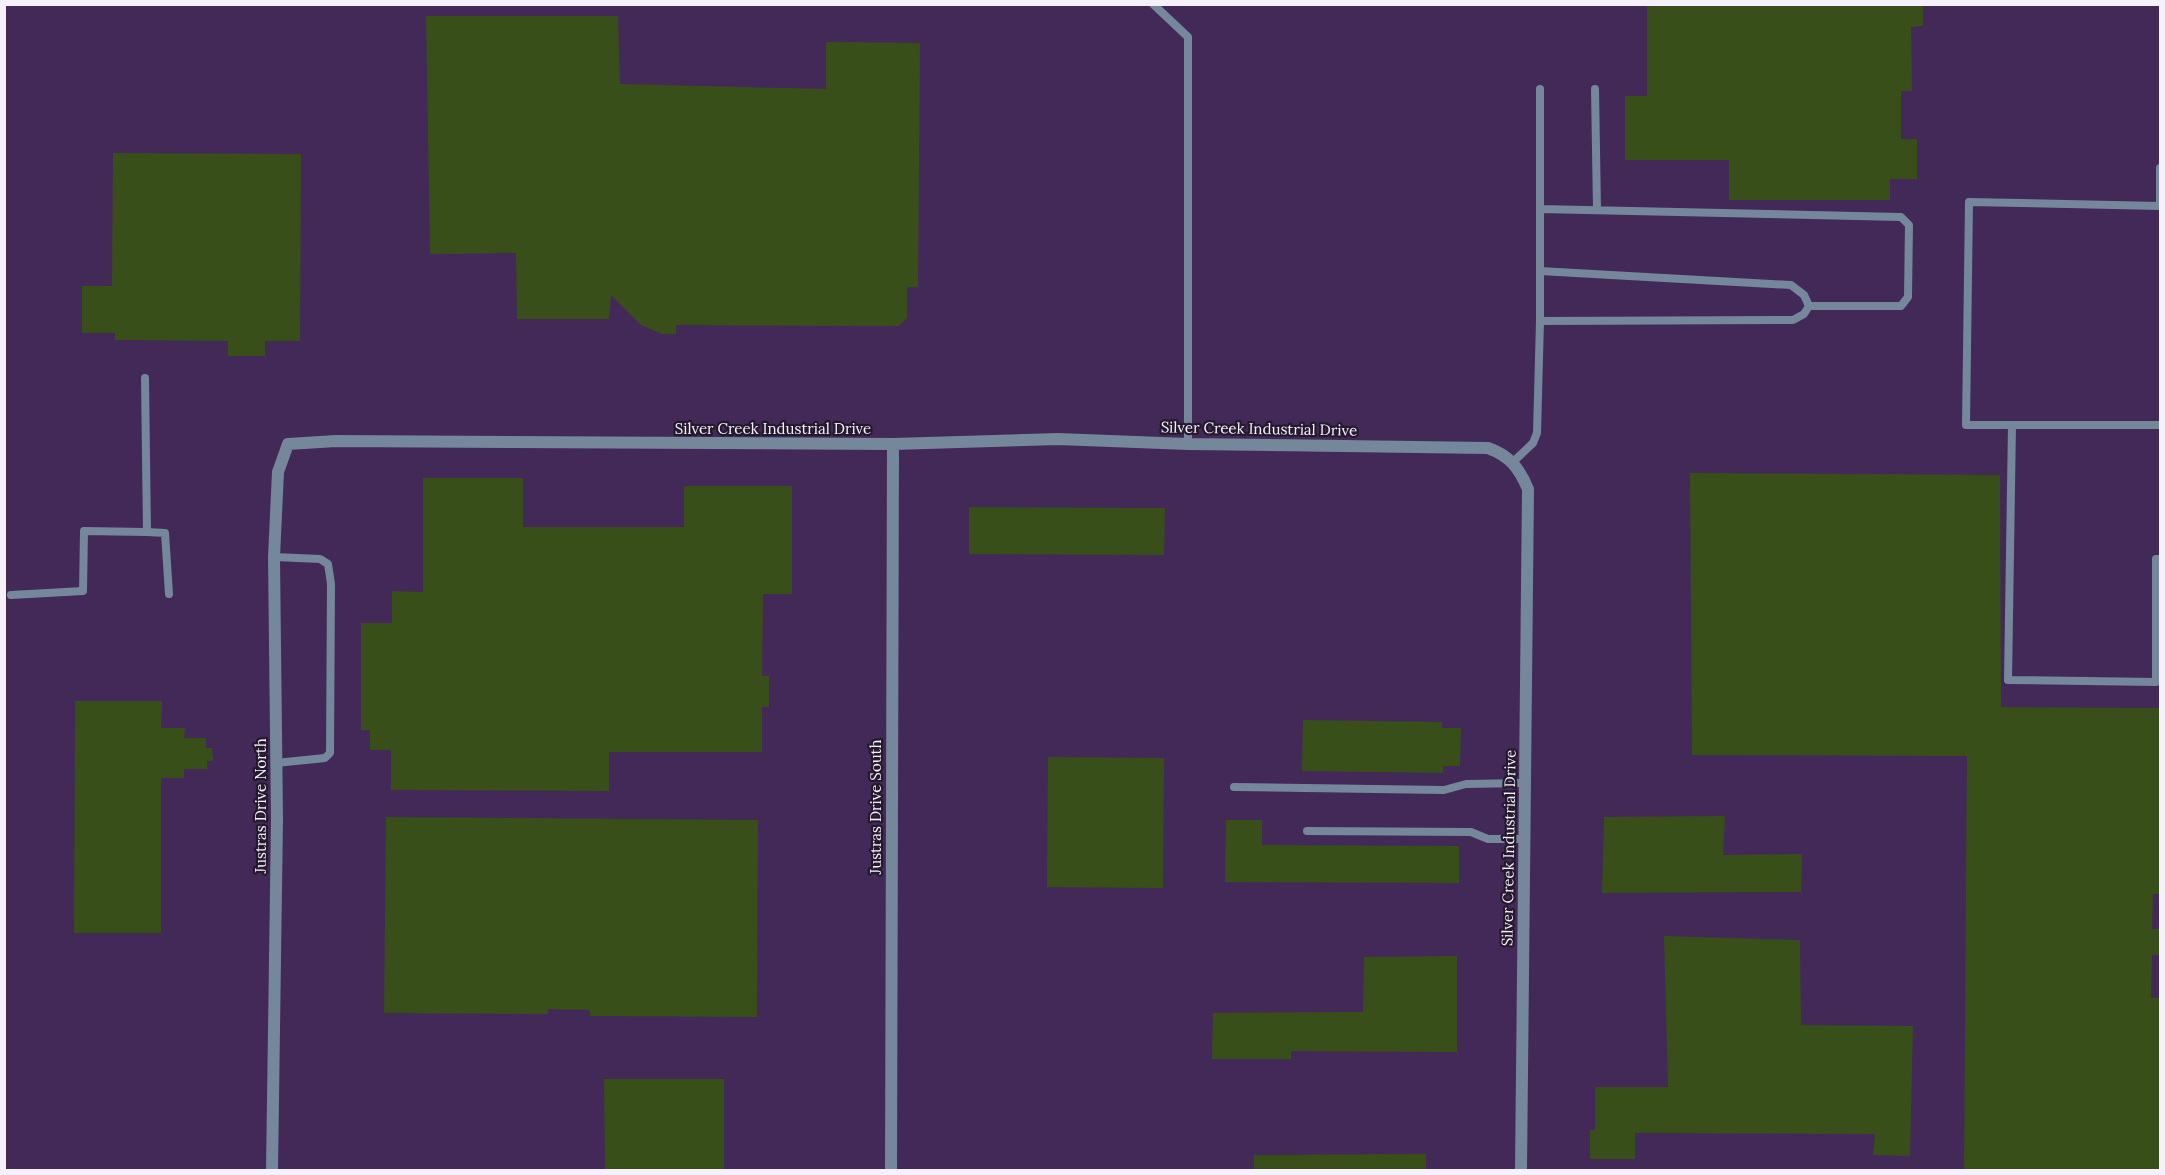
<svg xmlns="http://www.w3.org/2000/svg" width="2165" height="1175" font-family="Lora,serif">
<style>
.building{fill:#394f1a}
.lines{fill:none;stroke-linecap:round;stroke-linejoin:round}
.lane{stroke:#74879b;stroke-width:8}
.street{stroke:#74879b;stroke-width:12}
.labels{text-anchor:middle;stroke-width:4.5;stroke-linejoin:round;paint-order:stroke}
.street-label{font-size:15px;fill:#f6f0fc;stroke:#24192d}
</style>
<rect width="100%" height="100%" fill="#432957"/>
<path class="building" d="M1647,4H1923V26L1911,27L1912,91H1901V139H1917V179H1890V200H1729V160H1625V96H1647Z
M426,16H618L620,84L826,89V42L920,43L918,287H907V318L899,326L676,325V334H662L641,325L611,295L609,319H517L516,253L430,254Z
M113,153L301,154L300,341H265V356H228V341L115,340V333H82V286H112Z
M1690,473L2000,475L2001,707L2160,708V894H2153L2152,929H2160V955H2152L2151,998H2160V1170H1964L1967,756L1692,755Z
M423,478H523V527H684V486H792V594H763L762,676H769V707H762V752H609V791L391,790V750H370V730H361V623H392V591L423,592Z
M969,507L1165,508L1164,555L969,554Z
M75,701H162L161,728H185L184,738H206V748H212L213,761H207V769H184V778H161V933H74Z
M1303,720L1442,722V728H1461L1460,766H1443V773L1302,771Z
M1048,757L1164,758L1163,888L1047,887Z
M1725,816L1723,855L1802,854L1801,892L1602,893L1604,817Z
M386,817L758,820L757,1017L590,1016V1010L548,1009V1014L384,1013Z
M1226,820H1262V845L1459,846V883L1225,882Z
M1664,936L1800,940L1801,1025L1913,1026L1910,1156L1873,1155L1875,1134L1635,1133V1159H1590V1130H1595V1087H1668Z
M1457,956V1052L1291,1051V1059H1212L1213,1013L1363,1012L1364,957Z
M604,1079H724V1170H605Z
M1426,1154V1170H1254V1155Z"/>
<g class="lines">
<path class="lane" d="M1153,4L1188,37V444
M1595,89L1597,210
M2160,206L1969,202L1966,425H2160
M2160,206V168
M1540,209L1901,217L1909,225L1908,297L1901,306H1809L1804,314L1793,320L1540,321
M1540,271L1791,285L1804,295L1809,306
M145,378L147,532L165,533L169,594
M2012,425L2008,680L2156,682V559H2160
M1513,462L1533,443L1537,433L1540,321V89
M274,557L320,559L328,564L331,584L330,753L325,758L276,763
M11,595L83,591L84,531L147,532
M1234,787L1444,790L1466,784L1525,783
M1307,831L1471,832L1488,839H1524"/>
<path class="street" d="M272,1170L277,819L274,557L278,472L288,444L336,441L893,444L1058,439L1188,444L1488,448C1510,456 1519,468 1528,489L1521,1170
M891,1170L893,444"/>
</g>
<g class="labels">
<g class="street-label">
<text x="773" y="434">Silver Creek Industrial Drive</text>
<text transform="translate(1259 429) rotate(1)" y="5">Silver Creek Industrial Drive</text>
<text transform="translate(261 806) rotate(-90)" y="5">Justras Drive North</text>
<text transform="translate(876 807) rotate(-90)" y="5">Justras Drive South</text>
<text transform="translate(1509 848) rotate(-89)" y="5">Silver Creek Industrial Drive</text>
</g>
</g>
<rect width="2165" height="1175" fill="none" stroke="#f6f0fc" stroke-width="12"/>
</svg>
